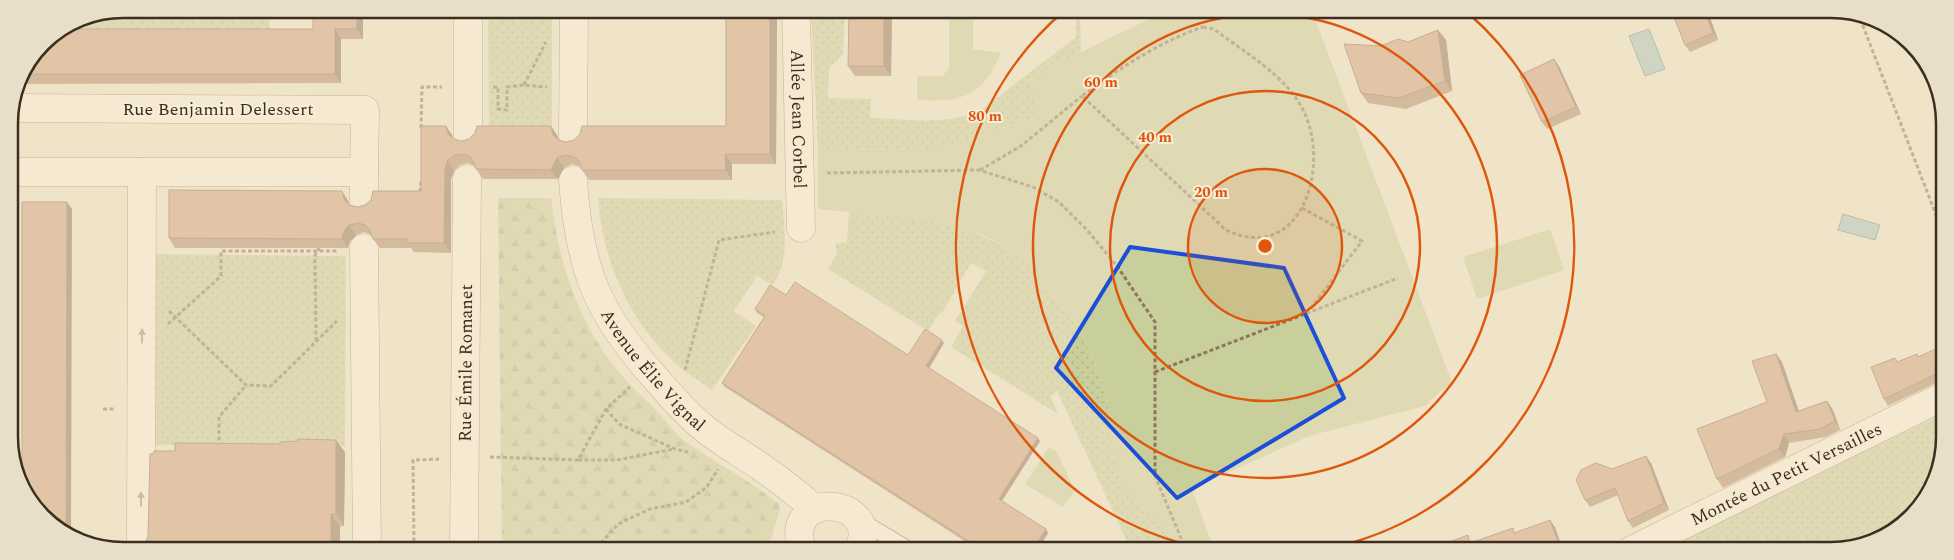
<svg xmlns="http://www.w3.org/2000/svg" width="1954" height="560" font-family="Spectral,serif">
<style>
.grass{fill:url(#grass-dots)}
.forest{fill:url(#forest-firs)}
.green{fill:#c9cf9b}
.water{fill:#a9c4bc;stroke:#6f938a}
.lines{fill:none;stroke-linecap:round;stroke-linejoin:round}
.service-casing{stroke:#8d765c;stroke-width:17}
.minor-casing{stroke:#8d765c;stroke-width:29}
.path{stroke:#8d765c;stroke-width:3;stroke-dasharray:4 2.5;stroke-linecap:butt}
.service{stroke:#faf1dc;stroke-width:15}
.minor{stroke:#faf1dc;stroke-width:28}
.wall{fill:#b2896c}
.shaded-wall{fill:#916f58}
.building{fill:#cf9f7d;stroke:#916f58}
.oneway{fill:#9c907e}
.marked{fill:none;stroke:#1d4ed8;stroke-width:4;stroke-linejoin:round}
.ring{fill:none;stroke:#df570d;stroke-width:2.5}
.labels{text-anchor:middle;stroke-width:4;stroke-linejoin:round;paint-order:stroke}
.street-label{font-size:18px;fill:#3d2e20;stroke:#f7eed8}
.rim{fill:none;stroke:#3d2e20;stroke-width:2.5}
.centre{fill:#df570d;stroke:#f7eed8;stroke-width:2.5}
.ring-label{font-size:15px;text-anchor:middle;font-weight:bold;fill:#df570d;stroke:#f7eed8;stroke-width:4;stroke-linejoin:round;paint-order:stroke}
</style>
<defs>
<pattern id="grass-dots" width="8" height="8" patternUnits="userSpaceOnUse" patternTransform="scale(1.25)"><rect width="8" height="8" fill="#c9cf9b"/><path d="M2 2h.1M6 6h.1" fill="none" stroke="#aeb285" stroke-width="1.8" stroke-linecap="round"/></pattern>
<pattern id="forest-firs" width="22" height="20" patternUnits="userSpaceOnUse" patternTransform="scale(1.25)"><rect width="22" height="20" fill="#c9cf9b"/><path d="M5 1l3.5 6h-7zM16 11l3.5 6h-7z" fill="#aeb285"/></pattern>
</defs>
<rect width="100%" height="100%" fill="#f0e4c8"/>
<path class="grass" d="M122,9H269V38H74V21L79,17Z
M488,10H552V135L489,136Z
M811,10H845L843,54L829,69L828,98L871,99L870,118C907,119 948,126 981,110L1076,37V11H1080L1081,52L1029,80L1041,116L932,150L818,149Z
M598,198L782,200C784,227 791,263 772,285L757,276L734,311L756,326L712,390C699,381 683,371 672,360C628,319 602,258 598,198Z
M849,211L929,220L975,233L1002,245L1025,263L1079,326L1107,394L1114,459L1136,499L1164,523L1176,550H1131L1057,391L1050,396L1058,414L951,347L963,326L955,321L986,271L971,263L942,313L940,312L928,331L828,269L837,253L835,244L847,242Z
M149,254L346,256L345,446L149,445Z
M1942,414L1941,467L1901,528L1839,551H1654Z"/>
<path class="forest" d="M498,198H551C559,265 579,327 624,378C633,388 642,396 651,405C664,417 673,433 688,443C718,464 750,481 779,504L780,509L769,546L766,549L502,548Z"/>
<path class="green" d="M949,11H973V49L1001,53C982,98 962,102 917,100V76H942L949,69Z
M1166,11H1312L1453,385L1443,389L1425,406L1309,436L1192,489L1214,550H1176L1164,523L1136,499L1119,478L1114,459L1107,394L1079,326L1025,263L1002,245L985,236L929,220L818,209V149L932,150L1040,116L1029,80L1081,52Z
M1550,229L1564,270L1477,299L1463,257Z
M1049,447L1057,452L1075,491L1063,507L1025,484Z"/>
<path class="water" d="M1649,29L1665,69L1645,76L1629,36Z
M1843,214L1880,225L1875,240L1838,230Z"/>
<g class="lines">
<defs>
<path id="service" d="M858,519L908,549"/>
<g id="minor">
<path id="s1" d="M796,10L801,228"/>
<path d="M468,135V10"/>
<path d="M573,136L574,10"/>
<path d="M9,172H364L365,110L11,108"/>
<path id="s2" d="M573,180C579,269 597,313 657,380C672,397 687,415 705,429C722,443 743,454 761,467C780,480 798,494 815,509"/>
<path d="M364,201V172"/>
<path d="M364,248L367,548"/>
<path d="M141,548L142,172"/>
<path id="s3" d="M464,548L467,179"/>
<path d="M802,549C782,487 883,498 859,549"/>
<path id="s4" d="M1630,551L1942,397"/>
</g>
</defs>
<use href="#service" class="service-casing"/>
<use href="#minor" class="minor-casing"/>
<path class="path" d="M1858,13L1943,233
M1203,27L1214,29C1245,53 1289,77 1305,114C1330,170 1300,265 1226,230L1082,96C1120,68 1159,42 1203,27Z
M524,85L546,42
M493,87H498V109L507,110V87L524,85L547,87
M421,128L422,87H442
M980,170L1021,146L1082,96
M827,173L979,170L1033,187L1059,202L1087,230L1117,266L1155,322V476L1186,550
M420,192L421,180
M1302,208L1362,241L1308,312
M169,311L246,385L271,386L337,321
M168,324L221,276V251H338
M316,341L315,255L319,248
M685,370L719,240L775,232
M1155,372L1398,278
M103,409H115
M606,409L619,424L675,449L688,452
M219,447V417L246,385
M490,457L578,460L606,409L630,387
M578,460H617L674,449
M414,548L413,460L439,459
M597,548L618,524L650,509L686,502L707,487L718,469"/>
<use href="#service" class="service"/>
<use href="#minor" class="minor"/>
</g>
<path class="wall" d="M313,9H363V39H341V83L16,84L18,79L42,42L313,29Z
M726,10H777L776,164H732V180H589L582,170L581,167L579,166L572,164L564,168L558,179H483L476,169L475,166L468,163L460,165L454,171L451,179V253L414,252L411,248H380L373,239L372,235L364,232L356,235L350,241L348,248H175L169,238L342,191L348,201L349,205L358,207L421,191L446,126L452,135L453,139L461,141L557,135L559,140L566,142L726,126Z
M849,10H892L891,76H855L848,66Z
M1672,12H1708L1718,40L1690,52L1685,45Z
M1438,30L1446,40L1452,91L1406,109L1368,103L1361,93L1408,42Z
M1559,66L1581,114L1547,129L1542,122Z
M786,295L908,355L944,343L929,368L1040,441L1002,501L1046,529L1048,533L1038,549H977L725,387L722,383L764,317L757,313L755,309Z
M1942,346V380L1888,406L1884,399L1898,362L1919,357Z
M1776,354L1782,362L1798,411L1827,401L1833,410L1840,430L1826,437L1789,443L1785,457L1723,488L1717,479L1767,402Z
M345,452L344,526L145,548Z
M1651,463L1669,510L1633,528L1628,521L1618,495L1590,507L1585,500L1612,469Z"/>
<path class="shaded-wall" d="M357,9H363V39L357,29Z
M770,10H777L776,164L770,154Z
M884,10H892L891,76L884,66Z
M1705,12H1708L1718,40L1713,33Z
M335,29L341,39V83L335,74Z
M1438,30L1446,40L1452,91L1445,81Z
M1554,59L1559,66L1581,114L1576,107Z
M446,126L452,135L455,143L448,134Z
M551,126L557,135L560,144L553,135Z
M725,154L732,164V180L726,170Z
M557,158L564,168L558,179L551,170Z
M447,161L454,171L451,179V253L444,243L445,169Z
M342,191L348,201L350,208L344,199Z
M67,202L72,209L71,535L66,532Z
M349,225L356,235L350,241L348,248L342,239L344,231Z
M942,340L944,343L928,370L926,366Z
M1776,354L1782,362L1802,420L1796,412Z
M1827,401L1833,410L1840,430L1835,421Z
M1784,434L1789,443L1785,457L1779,449Z
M1038,438L1040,441L1001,502L999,499Z
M336,440L345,452L344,526L336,514Z
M1646,456L1651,463L1669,510L1664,503Z
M331,514L340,526V548H331Z
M1550,520L1555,527L1563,550H1561Z
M1046,529L1048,533L1038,549H1033Z"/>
<path class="building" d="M313,9H357V29H335V74H21L42,42L53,35H67V29H313Z
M726,10H770V154H725L726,170H582L579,161L572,156L565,155L557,158L551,170L476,169L474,162L469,156L461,154L453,156L447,161L445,169L444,243H407V239H373L370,230L365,225L358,223L349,225L344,231L342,239L169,238V190L342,191L344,199L349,205L358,207L365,205L371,200L373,191H421V126H446L448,134L454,139L461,141L469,139L475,133L477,126H551L553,135L559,140L566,142L574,140L580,134L582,126H726Z
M849,10H884V66H848Z
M1672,12H1705L1713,33L1685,45Z
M1438,30L1445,81L1399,98L1361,93L1344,44L1381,46L1398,39L1408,42Z
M1554,59L1576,107L1542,122L1520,75Z
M22,202H67L66,532L42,518L22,480Z
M795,282L908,355L925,329L942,340L926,366L1038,438L999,499L1046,529L1033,549H981L722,383L765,316L755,309L770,285L786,295Z
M1942,346V371L1884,399L1871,367L1895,358L1897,362L1917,354L1918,357Z
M1776,354L1796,412L1827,401L1835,421L1820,429L1784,434L1779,449L1717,479L1697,429L1767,402L1752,361Z
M298,439L336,440V514H331V548H145V544L148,536L150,454L154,453V451H175V443L280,444L281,442L297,441Z
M1646,456L1664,503L1628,521L1615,488L1585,500L1576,480L1581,470L1596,463L1612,469Z
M1550,520L1561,550H1447L1444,544L1468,535L1470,543L1513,528L1514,533Z"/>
<defs><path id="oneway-solid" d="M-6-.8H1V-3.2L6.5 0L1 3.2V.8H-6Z" transform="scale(1.25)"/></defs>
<g class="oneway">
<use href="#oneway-solid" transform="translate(142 336) rotate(-90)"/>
<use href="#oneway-solid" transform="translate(141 499) rotate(-90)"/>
</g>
<path d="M0 0H1954V560H0ZM1130,247L1284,268L1344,398L1177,498L1056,368Z" fill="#f0e4c8" fill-opacity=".55" fill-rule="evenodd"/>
<path class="marked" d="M1130,247L1284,268L1344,398L1177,498L1056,368Z"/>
<circle cx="1265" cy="246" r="77" fill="#df570d" fill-opacity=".12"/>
<g class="ring">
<circle cx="1265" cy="246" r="77"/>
<circle cx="1265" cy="246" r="155"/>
<circle cx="1265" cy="246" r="232"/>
<path d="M1206 549A309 309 0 0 1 1064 11M1468 13A309 309 0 0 1 1321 550"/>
</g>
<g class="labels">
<g class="street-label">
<text x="218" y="115">Rue Benjamin Delessert</text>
<text dy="6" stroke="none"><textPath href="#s1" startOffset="109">Allée Jean Corbel</textPath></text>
<text dy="6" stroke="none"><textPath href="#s3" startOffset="185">Rue Émile Romanet</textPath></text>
<text dy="6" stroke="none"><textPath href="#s2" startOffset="212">Avenue Élie Vignal</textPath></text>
<text dy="6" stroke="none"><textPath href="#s4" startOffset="174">Montée du Petit Versailles</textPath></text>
</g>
</g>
<path d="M0 0H1954V560H0ZM123 18H1831A105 105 0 0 1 1936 123V437A105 105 0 0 1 1831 542H123A105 105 0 0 1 18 437V123A105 105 0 0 1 123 18Z" fill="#e8dfc9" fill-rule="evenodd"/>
<path class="rim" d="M123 18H1831A105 105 0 0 1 1936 123V437A105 105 0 0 1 1831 542H123A105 105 0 0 1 18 437V123A105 105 0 0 1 123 18Z"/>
<circle cx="1265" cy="246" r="8" class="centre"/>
<g class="ring-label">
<text x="1101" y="87">60 m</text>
<text x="985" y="121">80 m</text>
<text x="1155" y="142">40 m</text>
<text x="1211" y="197">20 m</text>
</g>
</svg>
